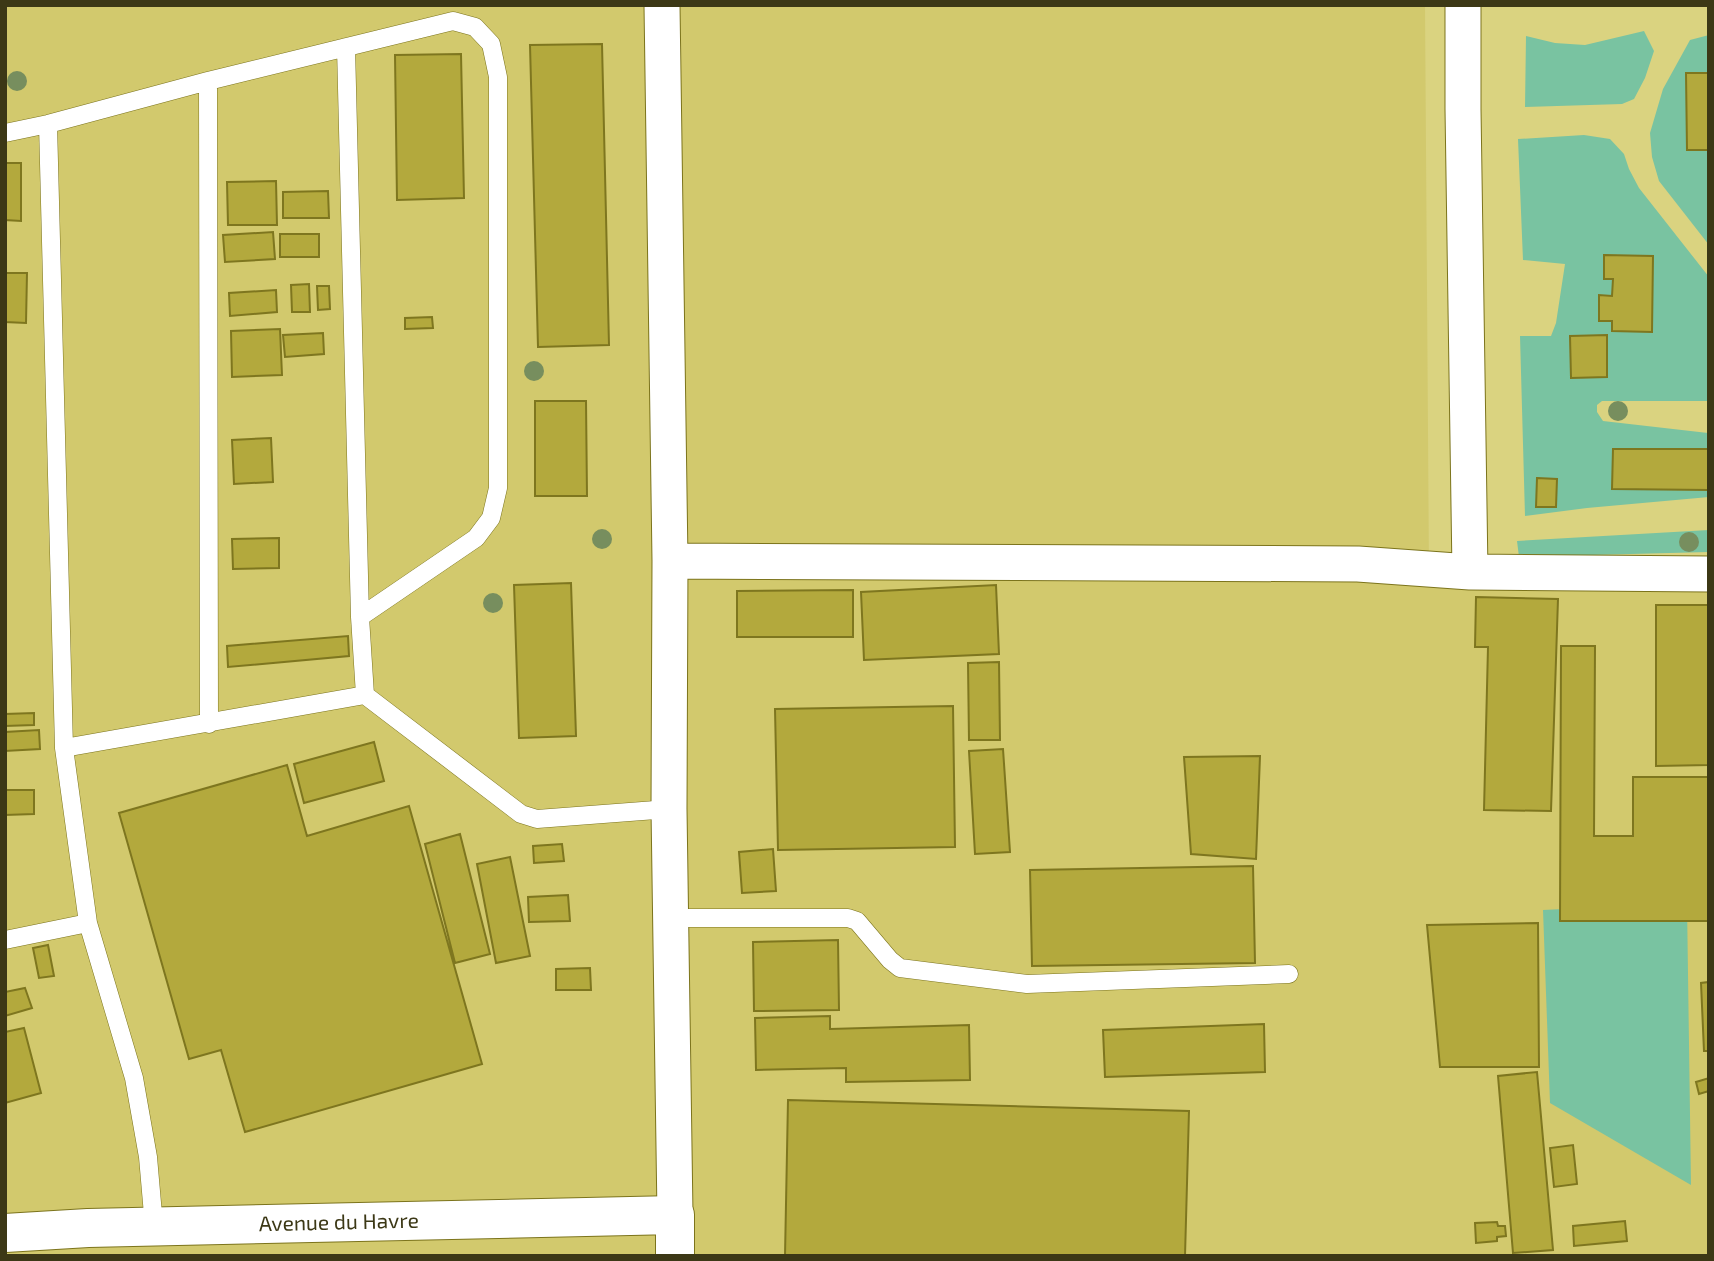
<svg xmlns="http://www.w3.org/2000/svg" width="1714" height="1261" font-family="'Exo 2',sans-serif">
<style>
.built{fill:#d2c96d}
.green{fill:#79c3a1}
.building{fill:#b3a93d;stroke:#7e761f;stroke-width:2}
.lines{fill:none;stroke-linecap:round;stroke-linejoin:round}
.lane-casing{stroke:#7c741c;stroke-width:19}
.street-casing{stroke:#7c741c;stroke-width:37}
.secondary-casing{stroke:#7c741c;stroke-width:40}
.lane{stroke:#fff;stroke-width:18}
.street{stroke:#fff;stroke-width:35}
.secondary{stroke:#fff;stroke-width:38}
.tree{fill:#778e5e}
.labels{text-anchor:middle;stroke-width:7;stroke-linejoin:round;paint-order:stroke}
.street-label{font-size:21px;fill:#3c3816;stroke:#dad380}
</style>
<rect width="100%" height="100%" fill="#dad380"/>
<path class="built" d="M5,5H1425L1429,574L1709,582V1256H5Z"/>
<path class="green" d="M1644,31L1654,51L1645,78L1634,99L1622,104L1525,107L1526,36L1555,43L1585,45Z
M1709,35V245L1659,181L1652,157L1650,133L1663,89L1690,40Z
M1584,135L1610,139L1624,154L1629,169L1639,188L1709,277V401H1602L1597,405V412L1603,421L1708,433L1709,497L1587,508L1525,516L1520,336H1551L1556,323L1565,264L1523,260L1518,139Z
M1709,530V552L1519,557L1517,541Z
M1687,903L1691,1185L1550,1103L1543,910Z"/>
<path class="building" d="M602,44L609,345L538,347L530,45Z
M461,54L464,198L397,200L395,55Z
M1686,73H1709V150H1687Z
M5,163H21V221L5,220Z
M276,181L277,225H228L227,182Z
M328,191L329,218H283V192Z
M273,232L275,259L225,262L223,235Z
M280,234H319V257H280Z
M1604,255L1653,256L1652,332L1612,331V321H1599V295L1612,296L1613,279H1604Z
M5,273H27L26,323L5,322Z
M309,284L310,312H292L291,285Z
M317,286H329L330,309L318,310Z
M276,290L277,312L230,316L229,293Z
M432,317L433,328L405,329V318Z
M280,329L282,375L232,377L231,331Z
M323,333L324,354L285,357L283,335Z
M1607,335V377L1571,378L1570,336Z
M535,401H586L587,496H535Z
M271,438L273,482L234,484L232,440Z
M1613,449H1709V490L1612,489Z
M1537,478L1557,479L1556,507H1536Z
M279,538V568L233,569L232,539Z
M571,583L576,736L519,738L514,585Z
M996,585L999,654L864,660L861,592Z
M853,590V637H737V591Z
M1476,597L1558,599L1551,811L1484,810L1488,647H1475Z
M1656,605H1709V765L1656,766Z
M348,636L349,656L228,667L227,646Z
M1561,646H1595L1594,836H1633V777H1709V921H1560Z
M999,662L1000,740H969L968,663Z
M953,706L955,847L778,850L775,709Z
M34,713V725L5,726V714Z
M39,730L40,749L5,751V732Z
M374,742L384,781L304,803L294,764Z
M1003,749L1010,852L975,854L969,751Z
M1260,756L1256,859L1191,854L1184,757Z
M287,765L307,836L409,806L482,1064L245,1132L221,1050L189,1059L119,813Z
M5,790H34V814L5,815Z
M460,834L490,954L455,963L425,844Z
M562,844L564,861L534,863L533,846Z
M773,849L776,891L742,893L739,852Z
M510,857L530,956L496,963L477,864Z
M1253,866L1255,963L1032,966L1030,870Z
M568,895L570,921L529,922L528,897Z
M1538,923L1539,1067H1440L1427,925Z
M838,940L839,1010L754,1011L753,942Z
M48,945L54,976L39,978L33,948Z
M590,968L591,990H556V969Z
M1709,982V1051H1704L1701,983Z
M25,988L32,1008L5,1016V992Z
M830,1016V1029L969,1025L970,1080L846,1082V1068L756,1070L755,1018Z
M1264,1024L1265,1072L1105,1077L1103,1030Z
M24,1028L41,1093L5,1103V1032Z
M1537,1072L1553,1250L1513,1253L1498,1076Z
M1709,1078V1091L1699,1094L1696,1082Z
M788,1100L1189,1111L1185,1256H785Z
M1573,1145L1577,1184L1554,1187L1550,1148Z
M1625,1221L1627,1241L1574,1246L1573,1226Z
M1497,1222L1498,1226H1505L1506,1236L1497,1237V1241L1476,1243L1475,1223Z"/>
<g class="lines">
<defs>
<path id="lane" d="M346,47L360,617L365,695
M208,81L209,724
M48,124L64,748L88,923L134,1078L148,1157L154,1226
M5,133L48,124L208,81L453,21L475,27L491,44L498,77V488L491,518L476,538L360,617
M64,748L365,695L521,814L537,819L669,809
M671,918H848L857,921L890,960L900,968L1027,984L1289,974
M5,940L88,923"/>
<path id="street" d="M662,5L670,561L669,809L675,1215
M1463,5V109L1470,572
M670,561L1358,564L1470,572L1709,574"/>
<g id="secondary">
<path id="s1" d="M5,1233L88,1228L675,1215V1256"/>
</g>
</defs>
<use href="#lane" class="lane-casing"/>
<use href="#street" class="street-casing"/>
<use href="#secondary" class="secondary-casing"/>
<use href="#lane" class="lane"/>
<use href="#street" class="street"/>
<use href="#secondary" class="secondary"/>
</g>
<g class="tree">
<circle cx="17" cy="81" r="10"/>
<circle cx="534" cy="371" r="10"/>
<circle cx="1618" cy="411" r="10"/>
<circle cx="602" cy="539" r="10"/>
<circle cx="1689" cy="542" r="10"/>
<circle cx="493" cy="603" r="10"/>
</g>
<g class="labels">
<g class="street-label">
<text dy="7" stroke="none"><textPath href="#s1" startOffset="334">Avenue du Havre</textPath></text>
</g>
</g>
<rect width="1714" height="1261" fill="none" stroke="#3c3816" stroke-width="14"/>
</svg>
